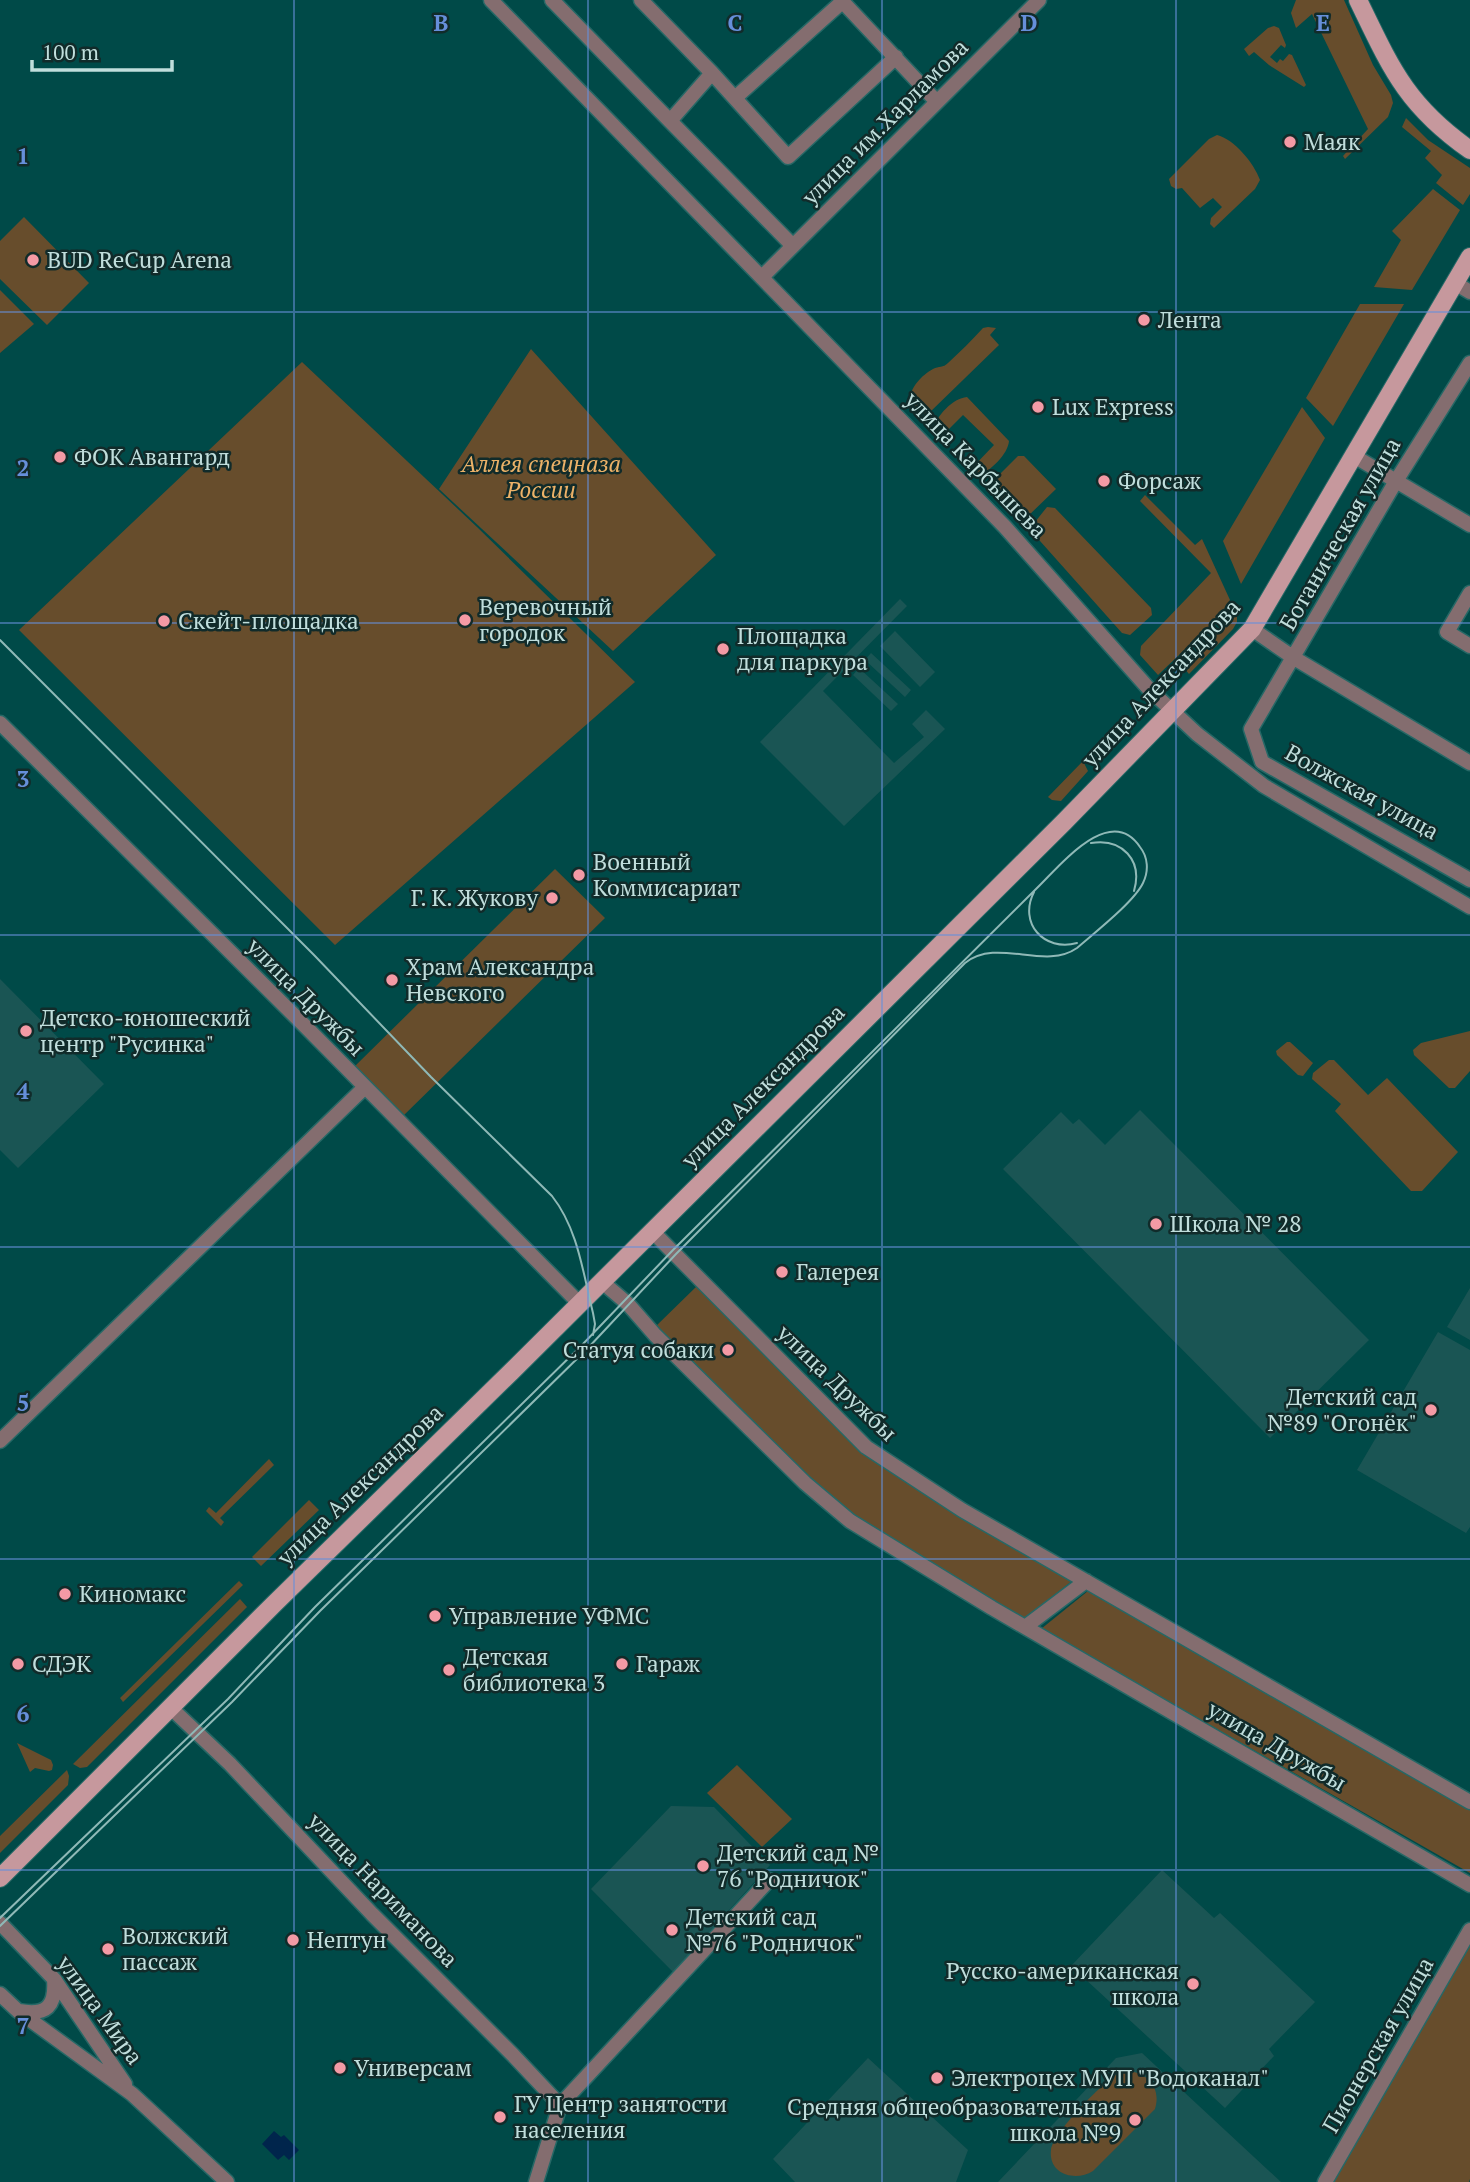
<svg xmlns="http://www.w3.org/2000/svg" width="1470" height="2182" font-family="'PT Serif',serif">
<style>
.built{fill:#1a5554}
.green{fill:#674d2c}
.water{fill:#00254c}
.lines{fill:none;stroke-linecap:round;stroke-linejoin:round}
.minor-casing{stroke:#266866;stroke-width:17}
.major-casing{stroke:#266866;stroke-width:20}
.minor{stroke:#846d6f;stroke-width:14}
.major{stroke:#c6989d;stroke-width:18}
.tram{stroke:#8fb9b7;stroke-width:2}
.grid{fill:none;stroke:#668fda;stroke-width:2;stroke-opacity:0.55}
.poi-dot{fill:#f49aa5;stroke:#112b2a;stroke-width:2.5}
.labels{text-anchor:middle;stroke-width:5;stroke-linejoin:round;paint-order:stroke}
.street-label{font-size:23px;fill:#c0dedc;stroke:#112b2a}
.poi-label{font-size:23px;fill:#c0dedc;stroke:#112b2a;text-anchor:start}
.park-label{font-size:23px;font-style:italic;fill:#ecb268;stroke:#112b2a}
.grid-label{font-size:23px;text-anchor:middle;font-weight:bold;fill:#668fda;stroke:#112b2a;stroke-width:5;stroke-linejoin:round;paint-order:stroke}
</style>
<rect width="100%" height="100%" fill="#004a48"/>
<path class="built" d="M900,599L907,606L823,691L894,763L924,737L912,724L926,710L945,729L844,826L760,742Z
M895,631L935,672L920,687L880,646Z
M871,653L911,690L905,697L865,660Z
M859,668L898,704L891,711L853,675Z
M0,979L104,1084L18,1168L0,1150Z
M1140,1110L1369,1340L1270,1438L1003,1169L1061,1112L1073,1124L1079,1119L1105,1145Z
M1470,1288V1340L1447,1327Z
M1438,1332L1470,1350V1527L1466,1533L1357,1470Z
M671,1806L714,1807L770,1865L673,1972L591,1889Z
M1162,1870L1214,1918L1220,1913L1315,2002L1269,2049L1274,2056L1225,2108L1071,1966Z
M1142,2053L1281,2182H998L1116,2058Z
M868,2058L968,2150L956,2182H795L773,2159Z"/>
<path class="green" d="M1296,0H1344L1373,65L1391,95L1393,103L1388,117L1345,159L1343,156L1368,129L1312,14L1296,28L1291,13Z
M1274,26L1279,28L1286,45L1285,48L1281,45L1270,57L1277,63L1280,59L1283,61L1289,54L1292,55L1306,85L1304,87L1269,65L1254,52L1249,56L1244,49L1268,28Z
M1406,118L1428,140L1470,168V194L1463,205L1436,183L1442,175L1425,158L1431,151L1402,127Z
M1217,135C1234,139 1254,163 1260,180L1255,189L1214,228L1210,224L1211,218L1222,207L1213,198L1200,208L1182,188L1176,189L1171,186L1169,179L1209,139Z
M1433,189L1460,210L1412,290L1374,287L1401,240L1392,231Z
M24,217L89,283L47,325L0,279V241Z
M0,290L34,324L0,353Z
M1360,304H1404L1333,426L1306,398Z
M988,327L996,328L990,335L999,345L928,414L915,413C901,398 918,377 933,369C939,366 943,368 948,363C960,352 972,340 983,328Z
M531,349L716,555L613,651L439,489Z
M302,362L477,527L635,682L335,945L19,630Z
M967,397L1009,441C1008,454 990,472 978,475L971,469L994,445L963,415L940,438L933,430C936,416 953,398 967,397Z
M1302,407L1325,438L1241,584L1223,541Z
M1018,456H1024L1056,489L1026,518H1017L992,490L993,481Z
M1145,495L1195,545L1202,539L1230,600L1219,617L1158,675L1140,655L1141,646L1211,573L1140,501Z
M1047,507L1055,508L1151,608L1152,615L1130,635L1122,633L1032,532L1031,527Z
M1237,611V622L1233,629L1189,674L1183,667Z
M1083,761L1088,771L1061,801L1052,800L1048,797Z
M555,869L605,918L402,1117L353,1068Z
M1470,1031V1071L1455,1088H1449L1414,1055L1413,1050L1421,1043Z
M1287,1042H1290L1313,1063L1303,1076L1298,1075L1277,1055L1276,1051Z
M1329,1060H1334L1368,1095L1387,1078L1458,1152L1422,1191H1411L1335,1111L1341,1104L1312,1079L1313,1073Z
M697,1286L863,1451L1072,1581L1023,1620L852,1516L808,1480L654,1328Z
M269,1459L274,1465L220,1518L224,1522L221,1526L206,1511L209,1507L216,1513Z
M309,1500L319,1510L261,1566L252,1557Z
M239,1581L243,1585L123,1702L120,1698Z
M1088,1591L1470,1810V1873L1041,1629Z
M240,1599L247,1607L87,1767L80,1768L73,1764Z
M17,1743L51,1760L53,1765L52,1770L49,1771L35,1768L30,1772Z
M737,1765L792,1819L762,1847L707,1793Z
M67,1770L69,1776L68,1785L0,1853V1836Z
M1470,1941V2179L1469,2182H1331Z
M1130,2071C1150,2075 1161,2089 1155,2109L1093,2171C1076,2182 1048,2175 1051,2150C1053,2133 1100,2086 1114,2076C1119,2072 1124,2071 1130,2071Z"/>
<path class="water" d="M274,2131L281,2137L284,2135L299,2150L289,2160L284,2155L278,2160L262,2144Z"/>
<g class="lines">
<defs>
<path id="minor" d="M491,0L1005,527L1149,689L1197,734L1264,786L1470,907
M552,0L670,121L712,73L641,0
M841,0L937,102
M712,73L788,157L896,57
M736,97L842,2
M670,121L793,246
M763,276L1039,0
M1455,283L1470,292
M1470,363L1396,481L1251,729L1262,762L1470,880
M1354,456L1470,525
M1470,593L1447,632L1470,646
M1252,629L1294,658L1470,763
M0,723L306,1027L579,1303
M652,1231L866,1447L962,1510L1470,1802
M601,1281L628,1304L655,1335L805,1483L850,1521L992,1608L1470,1885
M0,1441L364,1088
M1025,1627L1086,1581
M172,1709L230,1764L372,1914L513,2055L560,2105
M0,1923L54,1979L125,2084
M0,1994L18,2011L132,2094L227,2182
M19,2011C47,2016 56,2006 54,1979
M536,2182L560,2105L769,1880
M1325,2182L1470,1930"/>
<path id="major" d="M1358,0C1391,68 1406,105 1470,150
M0,1878L274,1604L511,1372L1064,822L1252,629L1470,257"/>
</defs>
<use href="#minor" class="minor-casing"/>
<use href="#major" class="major-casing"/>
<use href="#minor" class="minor"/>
<use href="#major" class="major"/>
<path class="tram" d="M0,640L314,955L431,1077L552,1196C578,1229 583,1273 593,1313L595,1324L593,1335
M1091,843C1122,838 1143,860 1134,891
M1034,892C1018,923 1044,952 1077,943
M0,1918L228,1699L315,1607L582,1345L673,1250L1036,889C1059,867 1110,802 1140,847C1148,857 1149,871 1143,883C1134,902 1094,933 1077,948C1044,971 998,937 965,963L676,1254L588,1348L320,1611L232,1702L0,1926"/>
</g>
<path class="grid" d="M294,0V2182M588,0V2182M882,0V2182M1176,0V2182M0,312H1470M0,623H1470M0,935H1470M0,1247H1470M0,1559H1470M0,1870H1470"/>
<g class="poi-dot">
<circle cx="1290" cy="142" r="7"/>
<circle cx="33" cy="260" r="7"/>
<circle cx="1144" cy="320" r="7"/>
<circle cx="1038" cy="407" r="7"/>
<circle cx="60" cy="457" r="7"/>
<circle cx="1104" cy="481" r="7"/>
<circle cx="465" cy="620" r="7"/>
<circle cx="164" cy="621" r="7"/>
<circle cx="723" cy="649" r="7"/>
<circle cx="579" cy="875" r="7"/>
<circle cx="552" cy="898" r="7"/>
<circle cx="392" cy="980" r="7"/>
<circle cx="26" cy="1031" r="7"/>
<circle cx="1156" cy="1224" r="7"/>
<circle cx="782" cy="1272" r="7"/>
<circle cx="728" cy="1350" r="7"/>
<circle cx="1431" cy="1410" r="7"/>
<circle cx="65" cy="1594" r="7"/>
<circle cx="435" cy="1616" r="7"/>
<circle cx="18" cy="1664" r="7"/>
<circle cx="622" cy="1664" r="7"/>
<circle cx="449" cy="1670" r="7"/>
<circle cx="703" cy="1866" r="7"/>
<circle cx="672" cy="1930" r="7"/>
<circle cx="293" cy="1940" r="7"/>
<circle cx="108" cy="1949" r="7"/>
<circle cx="1193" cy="1984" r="7"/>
<circle cx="340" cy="2068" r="7"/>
<circle cx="937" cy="2078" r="7"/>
<circle cx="500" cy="2117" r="7"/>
<circle cx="1135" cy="2120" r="7"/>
</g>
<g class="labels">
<g class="street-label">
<text transform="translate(885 122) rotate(-45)" y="8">улица им.Харламова</text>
<text transform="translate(976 465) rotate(46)" y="8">улица Карбышева</text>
<text transform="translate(1340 534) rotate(-60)" y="8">Ботаническая улица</text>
<text transform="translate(1161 683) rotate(-47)" y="8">улица Александрова</text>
<text transform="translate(1362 792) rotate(29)" y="8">Волжская улица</text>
<text transform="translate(306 997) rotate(45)" y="8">улица Дружбы</text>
<text transform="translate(763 1086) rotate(-45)" y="8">улица Александрова</text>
<text transform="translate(837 1383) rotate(44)" y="8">улица Дружбы</text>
<text transform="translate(360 1485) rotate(-44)" y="8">улица Александрова</text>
<text transform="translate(1277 1746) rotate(30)" y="8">улица Дружбы</text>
<text transform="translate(383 1890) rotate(46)" y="8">улица Нариманова</text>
<text transform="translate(100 2010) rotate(54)" y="8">улица Мира</text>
<text transform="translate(1378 2045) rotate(-60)" y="8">Пионерская улица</text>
</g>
<g class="poi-label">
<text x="1304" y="150">Маяк</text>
<text x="47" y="268">BUD ReCup Arena</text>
<text x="1158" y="328">Лента</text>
<text x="1052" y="415">Lux Express</text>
<text x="74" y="465">ФОК Авангард</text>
<text x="1118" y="489">Форсаж</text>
<text x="479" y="615">Веревочный<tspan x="479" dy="26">городок</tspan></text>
<text x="178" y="629">Скейт-площадка</text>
<text x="737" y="644">Площадка<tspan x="737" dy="26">для паркура</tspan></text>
<text x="593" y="870">Военный<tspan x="593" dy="26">Коммисариат</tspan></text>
<text x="538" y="906" text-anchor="end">Г. К. Жукову</text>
<text x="406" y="975">Храм Александра<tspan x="406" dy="26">Невского</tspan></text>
<text x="40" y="1026">Детско-юношеский<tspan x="40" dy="26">центр "Русинка"</tspan></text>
<text x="1170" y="1232">Школа № 28</text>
<text x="796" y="1280">Галерея</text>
<text x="714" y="1358" text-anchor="end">Статуя собаки</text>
<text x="1417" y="1405" text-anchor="end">Детский сад<tspan x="1417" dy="26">№89 "Огонёк"</tspan></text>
<text x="79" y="1602">Киномакс</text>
<text x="449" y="1624">Управление УФМС</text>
<text x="463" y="1665">Детская<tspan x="463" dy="26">библиотека 3</tspan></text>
<text x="32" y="1672">СДЭК</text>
<text x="636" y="1672">Гараж</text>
<text x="717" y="1861">Детский сад №<tspan x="717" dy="26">76 "Родничок"</tspan></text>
<text x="686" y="1925">Детский сад<tspan x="686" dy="26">№76 "Родничок"</tspan></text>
<text x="122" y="1944">Волжский<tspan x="122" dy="26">пассаж</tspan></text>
<text x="307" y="1948">Нептун</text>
<text x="1179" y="1979" text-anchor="end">Русско-американская<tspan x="1179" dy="26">школа</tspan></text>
<text x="354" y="2076">Универсам</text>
<text x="951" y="2086">Электроцех МУП "Водоканал"</text>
<text x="514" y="2112">ГУ Центр занятости<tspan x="514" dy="26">населения</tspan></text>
<text x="1121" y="2115" text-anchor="end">Средняя общеобразовательная<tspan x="1121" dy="26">школа №9</tspan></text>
</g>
<g class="park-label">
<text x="541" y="472">Аллея спецназа<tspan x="541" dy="26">России</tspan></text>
</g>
</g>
<g class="grid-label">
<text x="441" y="31">B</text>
<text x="735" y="31">C</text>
<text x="1029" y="31">D</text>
<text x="1323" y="31">E</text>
<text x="23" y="164">1</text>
<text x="23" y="476">2</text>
<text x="23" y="787">3</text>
<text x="23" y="1099">4</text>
<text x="23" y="1411">5</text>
<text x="23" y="1722">6</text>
<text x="23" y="2034">7</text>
</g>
<path d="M32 60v10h140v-10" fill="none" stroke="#c0dedc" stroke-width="3.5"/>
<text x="42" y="60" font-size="21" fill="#c0dedc" stroke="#112b2a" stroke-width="5" paint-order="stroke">100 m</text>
</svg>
